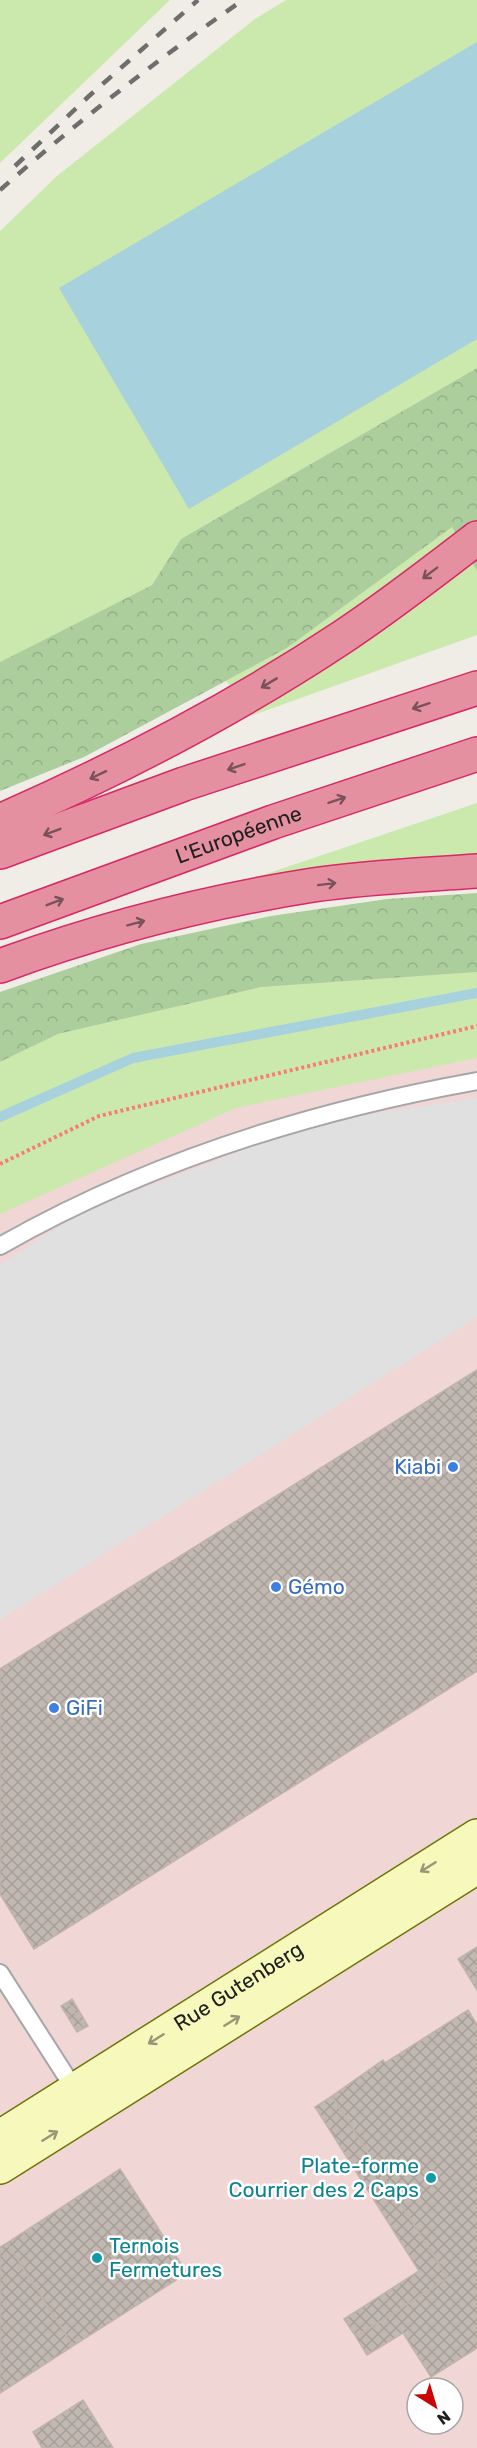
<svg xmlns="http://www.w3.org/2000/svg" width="477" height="2448" font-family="Rubik,sans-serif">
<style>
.commercial{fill:#f0d7d6;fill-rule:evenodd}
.grass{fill:#cbe9ad}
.forest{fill:url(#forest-crowns)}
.parking{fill:#e0e0e0}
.water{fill:#a7d1dd}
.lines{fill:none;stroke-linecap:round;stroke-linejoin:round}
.stream{stroke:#a7d1dd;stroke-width:10}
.building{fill:url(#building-cross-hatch);stroke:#c1b3a9;stroke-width:1.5}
.lane-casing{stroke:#a7a7a7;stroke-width:20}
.secondary-casing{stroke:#6b7607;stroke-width:36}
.highway-casing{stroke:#d82967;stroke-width:36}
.path{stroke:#f77d70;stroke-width:4;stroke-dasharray:3 3;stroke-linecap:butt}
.lane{stroke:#fff;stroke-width:16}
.secondary{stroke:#f6f8bc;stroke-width:33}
.highway{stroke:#e590a0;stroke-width:33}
.rail{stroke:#6e6e6e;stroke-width:4.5;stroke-dasharray:12 12;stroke-linecap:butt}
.oneway{stroke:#79525a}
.oneway2{stroke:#969776}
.shop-dot{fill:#3f7fe0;stroke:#fff;stroke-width:2}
.culture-dot{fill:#0f9aa8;stroke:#fff;stroke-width:2}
.labels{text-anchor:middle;stroke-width:5;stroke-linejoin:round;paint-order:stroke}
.street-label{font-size:21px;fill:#202020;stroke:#fff}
.shop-label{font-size:21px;fill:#366cbe;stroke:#fff;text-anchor:start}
.culture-label{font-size:21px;fill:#0d838f;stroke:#fff;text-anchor:end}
</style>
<defs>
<pattern id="forest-crowns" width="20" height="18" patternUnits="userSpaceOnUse" patternTransform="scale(1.5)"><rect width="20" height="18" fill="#abce9c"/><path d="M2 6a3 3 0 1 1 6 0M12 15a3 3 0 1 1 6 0" fill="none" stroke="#93b186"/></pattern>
<pattern id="building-cross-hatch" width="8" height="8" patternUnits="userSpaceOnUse" patternTransform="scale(1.5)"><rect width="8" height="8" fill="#c1b8b2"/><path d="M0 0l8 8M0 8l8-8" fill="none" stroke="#a69e99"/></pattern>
</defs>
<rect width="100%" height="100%" fill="#f0ede6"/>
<path class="commercial" d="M477,903V2448H0V1062ZM417,2388H453V2424H417Z"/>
<path class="grass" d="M0,0H170L0,163Z
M286,0H477V368L181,539L152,585L0,662V231L57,176L255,19Z
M453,526L477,571V635L253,715L226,681L287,648Z
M477,803V856L312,868L233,885Z
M477,972V1058L236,1108L0,1214V1062L58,1034L261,987Z"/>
<path class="forest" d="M477,368V571L452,527L287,648L84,757L0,791V662L152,585L181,539Z
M477,893V972L261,987L58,1034L0,1062V992L141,944L271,916L387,899Z"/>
<path class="parking" d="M477,1098V1317L0,1620V1265L83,1211L318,1122Z"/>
<path class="water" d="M477,42V339L189,509L59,288Z"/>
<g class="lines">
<path class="stream" d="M0,1117L133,1058L477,993"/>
</g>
<path class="building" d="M477,1370V1671L34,1949L0,1894V1669Z
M477,1947V1990L458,1959Z
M72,1999L88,2026L84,2028L68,2002Z
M68,2002L84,2028L77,2032L61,2006Z
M468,2010L477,2025V2348L431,2377L403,2333L367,2355L356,2337L448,2278L332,2096L383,2060L385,2063Z
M332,2096L448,2278L356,2337L344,2319L419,2271L315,2107Z
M120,2169L187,2273L73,2346L7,2243Z
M7,2243L73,2346L0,2393V2247Z
M83,2400L113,2448H42L33,2432Z"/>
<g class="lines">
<defs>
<path id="lane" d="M0,1246C147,1162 310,1111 477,1081
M0,1973L75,2090"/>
<g id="secondary">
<path id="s1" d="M0,2137L477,1836"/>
<path d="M0,2167L477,1867"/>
</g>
<g id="highway">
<path d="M0,821C118,769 234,709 341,638C388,607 433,572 477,538"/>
<path d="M0,852L184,784L477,688"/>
<path id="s2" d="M0,922L273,822L477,754"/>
<path d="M0,966C101,929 206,902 313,885C367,877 422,875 477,871"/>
</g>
</defs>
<use href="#lane" class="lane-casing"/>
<use href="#secondary" class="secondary-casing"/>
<use href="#highway" class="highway-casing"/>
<path class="path" d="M0,1164L99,1116L477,1026"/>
<use href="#lane" class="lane"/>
<use href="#secondary" class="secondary"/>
<use href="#highway" class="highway"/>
<path class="rail" d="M15,166L89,96L198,0
M0,190C77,122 158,59 243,0"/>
</g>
<defs><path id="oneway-shaft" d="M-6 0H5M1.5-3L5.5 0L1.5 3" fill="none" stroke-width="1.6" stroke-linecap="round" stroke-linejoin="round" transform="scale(1.5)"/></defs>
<g class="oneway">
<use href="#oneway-shaft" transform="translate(430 573) rotate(143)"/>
<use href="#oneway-shaft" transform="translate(269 683) rotate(149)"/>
<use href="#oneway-shaft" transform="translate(421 706) rotate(162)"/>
<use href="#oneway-shaft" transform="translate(236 767) rotate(161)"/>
<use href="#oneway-shaft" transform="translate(98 775) rotate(154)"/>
<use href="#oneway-shaft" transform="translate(337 800) rotate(-18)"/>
<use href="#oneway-shaft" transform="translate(52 832) rotate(159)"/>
<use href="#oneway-shaft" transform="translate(327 884) rotate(-7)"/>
<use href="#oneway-shaft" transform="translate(55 902) rotate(-21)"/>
<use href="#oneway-shaft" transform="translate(136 923) rotate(-15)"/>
</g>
<g class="oneway2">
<use href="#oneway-shaft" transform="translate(428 1867) rotate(148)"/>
<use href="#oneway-shaft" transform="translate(232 2021) rotate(-32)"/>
<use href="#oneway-shaft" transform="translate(156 2039) rotate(148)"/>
<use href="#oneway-shaft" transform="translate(50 2136) rotate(-32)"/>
</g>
<g class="shop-dot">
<circle cx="453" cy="1467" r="6"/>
<circle cx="276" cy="1587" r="6"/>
<circle cx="54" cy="1708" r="6"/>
</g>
<g class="culture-dot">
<circle cx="431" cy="2178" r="6"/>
<circle cx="97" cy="2258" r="6"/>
</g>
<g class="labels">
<g class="street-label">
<text dy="7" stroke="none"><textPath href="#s2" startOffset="254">L'Européenne</textPath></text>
<text dy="7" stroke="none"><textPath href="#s1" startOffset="282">Rue Gutenberg</textPath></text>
</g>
<g class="shop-label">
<text x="441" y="1474" text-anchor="end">Kiabi</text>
<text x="288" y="1594">Gémo</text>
<text x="66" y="1715">GiFi</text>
</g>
<g class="culture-label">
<text x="419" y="2173">Plate-forme<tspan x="419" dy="24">Courrier des 2 Caps</tspan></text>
<text x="109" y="2253" text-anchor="start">Ternois<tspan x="109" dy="24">Fermetures</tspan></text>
</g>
</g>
<g transform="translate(435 2406) rotate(143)"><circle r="28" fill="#ffffff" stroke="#a6a6a6" stroke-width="1.5"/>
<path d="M0-4.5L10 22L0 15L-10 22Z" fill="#cb0406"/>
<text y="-9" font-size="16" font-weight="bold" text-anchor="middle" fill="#202020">N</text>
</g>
</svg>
